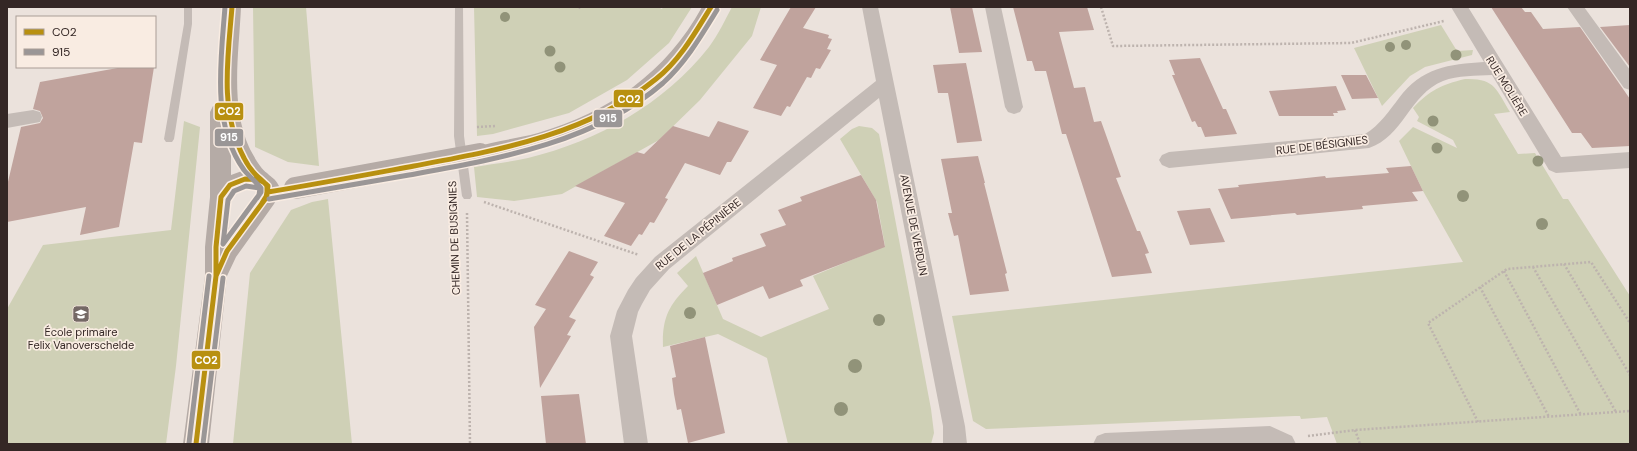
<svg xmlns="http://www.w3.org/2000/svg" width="1637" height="451" font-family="'DM Sans',sans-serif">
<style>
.green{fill:#cfd0b6}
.building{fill:#c0a39d}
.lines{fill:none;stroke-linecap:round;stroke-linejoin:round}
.path{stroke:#bdb3ae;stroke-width:2.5;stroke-dasharray:2 2;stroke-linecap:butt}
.lane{fill:#c4bbb6;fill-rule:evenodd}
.street{fill:#c4bbb6;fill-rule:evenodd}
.secondary{fill:#b5aba6;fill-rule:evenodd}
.secondary-bridge{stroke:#b5aba6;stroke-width:22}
.bus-1-casing{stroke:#f9ece2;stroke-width:8}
.bus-2-casing{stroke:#f9ece2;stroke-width:8}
.bus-1{stroke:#b89010;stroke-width:5}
.bus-2{stroke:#9a9696;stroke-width:5}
.tree{fill:#919379}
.labels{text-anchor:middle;stroke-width:3.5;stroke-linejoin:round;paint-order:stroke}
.street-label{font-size:11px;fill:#342725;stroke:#f9ece2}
.poi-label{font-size:11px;fill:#342725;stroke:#f9ece2}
.line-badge{stroke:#f9ece2;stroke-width:1.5}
.badge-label{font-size:11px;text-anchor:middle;font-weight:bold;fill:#fff}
</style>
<rect width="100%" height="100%" fill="#ebe2dc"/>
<path class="green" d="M253,7H306L319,166L288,162L255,147Z
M474,7H658L662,9L663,7H692L669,43L627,80L569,113L493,134L477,136Z
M732,7H761L752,36L700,100L659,140L562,194L514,201L477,197L474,167C491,164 510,162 528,158C598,141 664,104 709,47C718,35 725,20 732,7Z
M1441,25L1457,51L1473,50L1472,55L1425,67L1410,76L1382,106L1354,48Z
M1465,79C1495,78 1496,89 1510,112L1494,114L1518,154L1535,153L1563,199H1568L1630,296V444H1337L1327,417L1301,419L1300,416H1295L986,429L973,421L952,316L1463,262L1423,191L1399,141L1413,127L1457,148L1453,140L1417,121L1419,117L1413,108C1430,90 1441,85 1465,79Z
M184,121L200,127L176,366L166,444H7V309L43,245L171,230Z
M859,126L872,128L879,134L931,409L934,433L931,444H788L767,358L718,334L663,347C662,319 668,306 688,286L677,273L696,256L723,319L761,337L829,309L813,276L885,246L877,202L840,139L852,129Z
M328,199L352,444H233L250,273L291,210L312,202Z"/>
<path class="building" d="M791,7H816L803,28L829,35L828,38L832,39L827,49L831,50L820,69L816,68L811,78L807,77L790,107L787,106L781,116L753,108L777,65L760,60Z
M950,7H972L982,52L959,53Z
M1013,7H1087L1094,30L1059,32L1074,88L1085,87L1094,122L1101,121L1121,177L1116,178L1137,231H1140L1149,253L1145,254L1152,273L1112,277L1066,134H1062L1046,71H1035L1032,61H1027Z
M1491,7H1521L1525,12H1531L1543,29L1580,27L1630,99V146L1592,148L1581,133H1572Z
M1630,25V67L1600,27Z
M1200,58L1223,109H1226L1237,134L1205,137L1201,127H1198L1195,121L1192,122L1172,75H1175L1169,60Z
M966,63L982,141L957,143L948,93H938L933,65Z
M123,67H154L142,143L134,142L119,227L80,235L86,207L7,222V186L21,127L40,123L43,118L40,111L33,109L40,82Z
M1341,75H1366L1378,98L1352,99Z
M1336,86L1346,110L1337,111L1338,113H1333L1334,116H1279L1269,91Z
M718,121L749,131L731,162H727L720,175L685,163L665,198L668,199L654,223L650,222L642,235L639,234L631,246L604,236L625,203L575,186L637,152L644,154L673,126L709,137Z
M978,156L985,183H984L1007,273L1005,274L1009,291L970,295L958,235L954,236L948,213H952L941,159Z
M1411,166L1423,191L1412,192L1418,201L1362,206L1363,209L1297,215L1295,213L1231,219L1218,189L1239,187L1238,185L1297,179L1325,176L1326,178L1389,173L1386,168Z
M861,175L876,200L885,247L800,280L803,286L769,299L763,286L717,305L703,273L733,261L732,258L766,246L760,234L786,225L778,210L802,201L800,197Z
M1210,208L1225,242L1190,245L1177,211Z
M569,251L598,262L590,275L594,277L569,317L576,320L567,335L571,336L540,388L534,327L546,309L535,305Z
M705,337L725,433L688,443L681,409L677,410L674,394L672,378L676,377L670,346Z
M579,394L586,444H546L541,396Z"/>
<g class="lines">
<path class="path" d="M579,7L581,9
M1101,7L1113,46L1351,43L1444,21
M477,127L496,126
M484,202L639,255
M467,213L470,444
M1564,264L1630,375
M1533,267L1616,412
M1504,271L1581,415
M1480,287L1549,417
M1478,422L1428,323L1507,269L1591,262L1630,323
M1355,430L1360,444
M1308,436L1355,430L1630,411"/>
<path class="lane" d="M184,7H192V24L174,139L172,142H166L164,139L184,24Z
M455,7H463L464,136L472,196L470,199H464L462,196L454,136Z"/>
<path class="street" d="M862,7H878L965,426L967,444H943V426L879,98L669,269L650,290L642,304L638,312L632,336L648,444H624L610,336L617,311L628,290L636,278L655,257L876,81Z
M985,7H1001L1023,107L1020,112L1014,114L1008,112L1005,107Z
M1451,7H1468L1561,157L1630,152V168L1556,173L1549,170L1492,75C1476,76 1458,75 1443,81C1410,94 1403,137 1369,148L1169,168L1162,165L1159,160L1162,155L1169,152L1365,134C1380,125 1389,111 1399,98C1421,68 1449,64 1484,62Z
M1567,7H1584L1630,70V90L1624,88Z
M33,110L40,112L42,117L40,122L7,128V114Z
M1270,426L1292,436L1296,444H1093L1097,436L1105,433Z"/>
<path class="secondary" d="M223,7H241C239,52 230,105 249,147C253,155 260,168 267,173C273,179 274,177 279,186L277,198L274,204L236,257L227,276L209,444H183L205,276V247L210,197V112L213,106L219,105L218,79ZM231,153L242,171L231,175ZM246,188H257L256,195L229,232C230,212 226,196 246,188Z
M702,7H720C711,25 702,43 689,59C636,121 557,148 480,162L473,160L470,154L473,148C494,141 516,139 538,133C609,112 666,73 702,7Z"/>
<path class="secondary-bridge" d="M295,188L480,154"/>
<defs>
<path id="bus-1" d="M232,7C228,57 219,111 244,158C247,164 251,170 256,175C260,179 264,181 267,186V195L262,203
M245,179C254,179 262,179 268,186L266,198L227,251L216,276V247L221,197L230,185Z
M268,192C317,184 365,175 414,166C499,150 587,135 656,79C680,60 695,33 711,7
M196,444L216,276"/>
<path id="bus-2" d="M225,7C221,60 211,124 244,170C249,176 256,182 261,188V192L257,198
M246,186L260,188L259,195L223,244L228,200L234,191Z
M269,199C316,191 363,183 409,175C497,159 594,143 663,83C686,62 701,36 717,10
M189,443L209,276
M203,444L223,278"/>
</defs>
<use href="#bus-1" class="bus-1-casing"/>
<use href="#bus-2" class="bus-2-casing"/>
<use href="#bus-1" class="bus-1"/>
<use href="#bus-2" class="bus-2"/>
</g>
<g class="tree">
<circle cx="505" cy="17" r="5"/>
<circle cx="1406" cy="45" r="5"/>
<circle cx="1390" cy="47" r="5"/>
<circle cx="550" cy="51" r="5.5"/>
<circle cx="1456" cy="55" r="5.5"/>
<circle cx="560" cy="67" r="5.5"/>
<circle cx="1433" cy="121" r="5.5"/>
<circle cx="1437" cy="148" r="5.5"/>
<circle cx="1538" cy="161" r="5.5"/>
<circle cx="1463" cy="196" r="6"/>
<circle cx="1542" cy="224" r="6"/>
<circle cx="690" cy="313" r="6"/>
<circle cx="879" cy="320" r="6"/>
<circle cx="855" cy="366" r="7"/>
<circle cx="841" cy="409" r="7"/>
</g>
<defs>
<symbol id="school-square" viewBox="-11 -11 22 22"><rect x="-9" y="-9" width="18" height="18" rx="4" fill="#746865" stroke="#f9ece2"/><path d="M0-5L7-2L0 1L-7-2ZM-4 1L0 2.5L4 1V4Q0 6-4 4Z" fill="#fff"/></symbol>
</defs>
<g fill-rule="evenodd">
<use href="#school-square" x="71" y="304" width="20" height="20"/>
</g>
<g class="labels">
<g class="street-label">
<text transform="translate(1507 86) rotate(58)" y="4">RUE MOLIÈRE</text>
<text transform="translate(1322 145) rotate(-7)" y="4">RUE DE BÉSIGNIES</text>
<text transform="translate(914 225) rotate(79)" y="4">AVENUE DE VERDUN</text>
<text transform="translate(698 234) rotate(-39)" y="4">RUE DE LA PÉPINIÈRE</text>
<text transform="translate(454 238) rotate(-92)" y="4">CHEMIN DE BUSIGNIES</text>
</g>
<g class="poi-label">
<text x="81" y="336">École primaire<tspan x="81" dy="13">Felix Vanoverschelde</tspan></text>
</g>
</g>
<g class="line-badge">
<rect x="613" y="89" width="31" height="19" rx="4" fill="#b89010"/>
<rect x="214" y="102" width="30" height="19" rx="4" fill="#b89010"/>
<rect x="593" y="109" width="30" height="19" rx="4" fill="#9a9696"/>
<rect x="214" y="128" width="30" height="19" rx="4" fill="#9a9696"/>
<rect x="191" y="350" width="30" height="20" rx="4" fill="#b89010"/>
</g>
<g class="badge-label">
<text x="629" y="103">CO2</text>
<text x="229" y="115">CO2</text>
<text x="608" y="122">915</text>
<text x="229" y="141">915</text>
<text x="206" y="364">CO2</text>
</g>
<rect width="1637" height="451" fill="none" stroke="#342725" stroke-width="16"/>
<rect x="16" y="16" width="140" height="52" fill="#f9ece2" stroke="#aa9d96"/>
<rect x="24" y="29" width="20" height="6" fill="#b89010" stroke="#aa9d96"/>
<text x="52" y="36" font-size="12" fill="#342725">CO2</text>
<rect x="24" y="49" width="20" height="6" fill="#9a9696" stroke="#aa9d96"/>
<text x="52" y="56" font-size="12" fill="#342725">915</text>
</svg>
